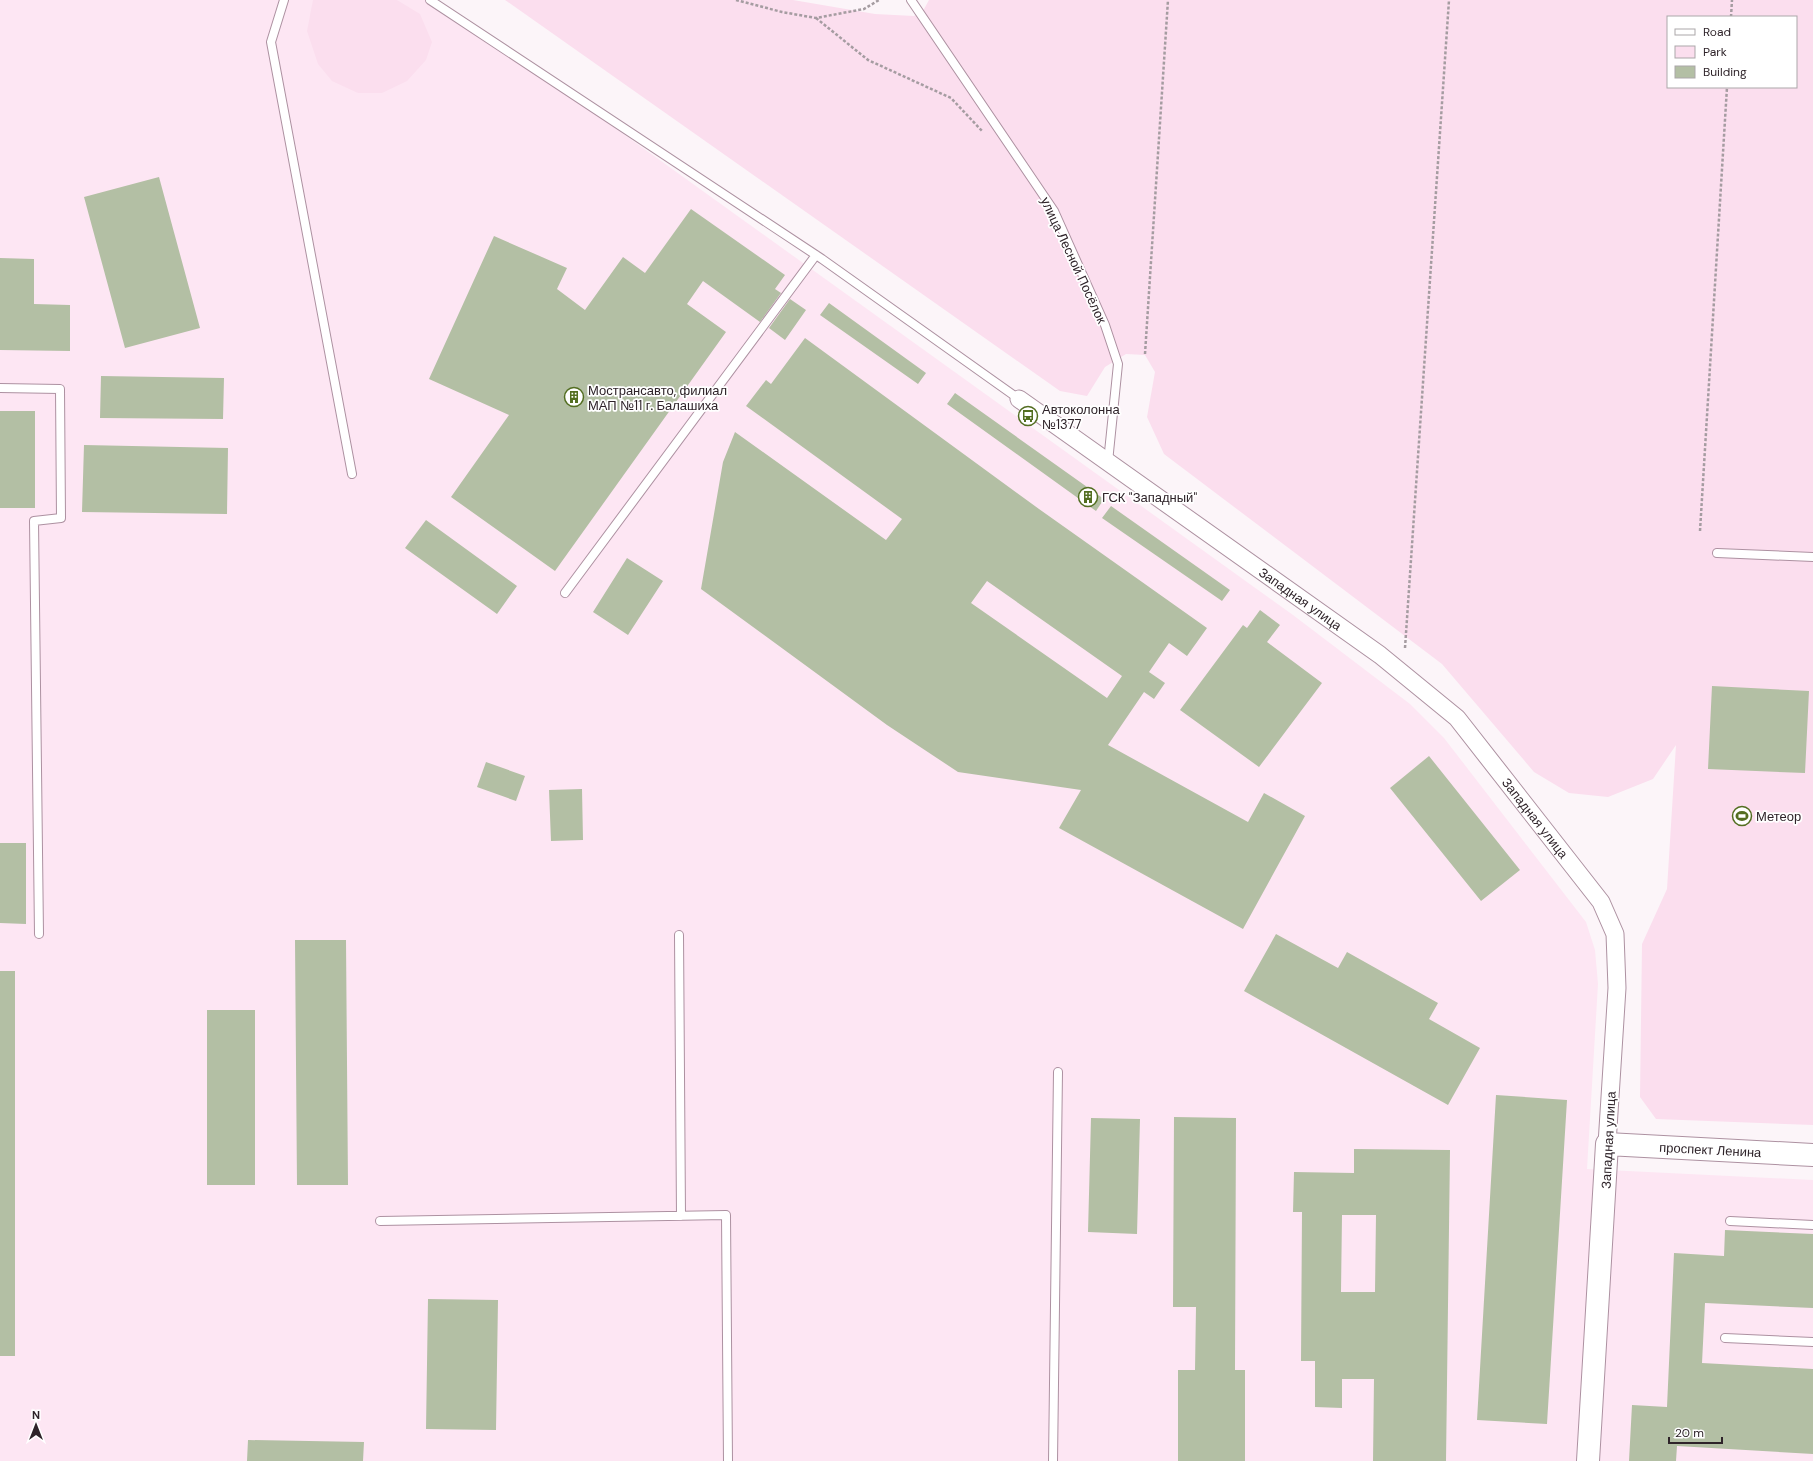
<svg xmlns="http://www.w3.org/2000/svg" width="1813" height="1461" font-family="'DM Sans',sans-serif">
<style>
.built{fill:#fde6f3}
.green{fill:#fbdeee;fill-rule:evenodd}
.building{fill:#b3bfa4;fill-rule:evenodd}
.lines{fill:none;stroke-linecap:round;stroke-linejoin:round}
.lane-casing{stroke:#ad91a1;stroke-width:10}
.street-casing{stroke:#ad91a1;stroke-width:19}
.secondary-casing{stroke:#ad91a1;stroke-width:24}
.path{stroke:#a59ca1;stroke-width:2.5;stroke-dasharray:3 2;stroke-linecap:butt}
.lane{stroke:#fff;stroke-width:8}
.street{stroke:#fff;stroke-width:17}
.secondary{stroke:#fff;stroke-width:22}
.labels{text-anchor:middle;stroke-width:3.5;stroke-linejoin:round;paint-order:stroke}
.street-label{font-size:13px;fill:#2e2329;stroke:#fff}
.poi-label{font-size:13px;fill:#2e2329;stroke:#fff;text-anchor:start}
</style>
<rect width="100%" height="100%" fill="#fcf5f9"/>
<path class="built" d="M0,0H437L1293,615L1410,704L1444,738L1586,922L1595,950L1598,984L1587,1169L1813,1180V1461H0Z"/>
<path class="green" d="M313,0H397L420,14L432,42L426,60L407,81L382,93H358L332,81L318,64L307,31Z
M505,0H793L875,14L914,16L923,11L929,0H1813V1125L1656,1119L1640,1097L1642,944L1667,889L1676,745L1653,779L1608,797L1569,793L1534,772L1442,664L1164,454L1147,417L1155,372L1145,355L1126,354L1105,367L1087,396L1060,391ZM1668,17H1796V87H1668Z"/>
<path class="building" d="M159,177L200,328L125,348L84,197Z
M691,209L785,275L775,289L781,293L760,322L703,281L687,304L726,332L555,571L451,497L509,415L429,379L494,236L567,268L557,289L585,310L623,257L645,273Z
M0,258L34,259V304L70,305V351L0,350Z
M790,299L806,310L785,340L769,328Z
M829,303L926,373L918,384L820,315Z
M805,338L1039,509L1207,628L1187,656L1169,643L1149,672L1165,683L1154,699L1144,692L1108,745L1248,822L1264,793L1305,816L1243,929L1059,828L1081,790L958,772L887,725L701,589L723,462L735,432L886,540L902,519L746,406L766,380L771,384ZM987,581L1122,676L1107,698L971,603Z
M101,376L224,378L223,419L100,418Z
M955,393L1104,499L1096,511L947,404Z
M0,411H35V508H0Z
M84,445L228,448L227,514L82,512Z
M1111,506L1230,590L1222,601L1102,518Z
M426,520L517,586L497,614L405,548Z
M627,558L663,581L628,635L593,612Z
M1260,610L1280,625L1267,642L1322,683L1259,767L1180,710L1243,625L1247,628Z
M1712,686L1809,691L1805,773L1708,769Z
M1429,756L1520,870L1481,901L1390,788Z
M486,762L525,776L516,801L477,787Z
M582,789L583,840L551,841L549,790Z
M0,843H26V924L0,923Z
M1276,934L1338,968L1347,952L1438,1003L1429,1019L1480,1048L1448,1105L1244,991Z
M295,940H346L348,1185H297Z
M0,971H15V1356H0Z
M207,1010H255V1185H207Z
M1496,1095L1567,1100L1547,1424L1477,1420Z
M1174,1117L1236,1118L1235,1370H1245V1461H1178V1370H1195L1196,1307H1173Z
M1091,1118L1140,1119L1137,1234L1088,1232Z
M1354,1149L1450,1150L1446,1461H1373L1374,1379H1342V1408L1315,1407V1361H1301L1302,1212H1293L1294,1172L1354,1173ZM1342,1215H1376L1375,1292H1341Z
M1725,1230L1813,1234V1308L1705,1303L1702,1363L1813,1369V1454L1677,1446L1676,1461H1629L1632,1405L1667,1407L1674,1253L1724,1256Z
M428,1299L498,1300L496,1430L426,1429Z
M248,1440L364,1442L363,1461H247Z"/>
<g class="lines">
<defs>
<path id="lane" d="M284,0L271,42L352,474
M430,0L822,259L1019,399
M911,0L1054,211L1105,325L1118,364L1108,462
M0,388L60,389L61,518L34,521L39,934
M1717,553L1813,557
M565,593L816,255
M679,935L681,1216
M380,1221L726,1215L728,1461
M1730,1221L1813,1225
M1725,1338L1813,1342
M1053,1461L1058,1072"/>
<g id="street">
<path id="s1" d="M1019,399L1380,655L1457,718L1601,902L1615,934L1617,988L1607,1144"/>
</g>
<g id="secondary">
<path id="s2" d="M1588,1461L1607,1144L1813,1155"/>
</g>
</defs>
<use href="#lane" class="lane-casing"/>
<use href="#street" class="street-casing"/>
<use href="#secondary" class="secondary-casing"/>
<path class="path" d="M736,0L782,12L816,18L864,9L879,0
M1731,17L1732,0
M816,18L868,60L951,98L983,132
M1145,354L1168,0
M1700,531L1727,87
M1405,648L1449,0"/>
<use href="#lane" class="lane"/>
<use href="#street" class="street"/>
<use href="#secondary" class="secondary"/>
</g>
<defs>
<symbol id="building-ring" viewBox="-11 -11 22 22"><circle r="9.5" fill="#fff" stroke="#536e21" stroke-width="1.5"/><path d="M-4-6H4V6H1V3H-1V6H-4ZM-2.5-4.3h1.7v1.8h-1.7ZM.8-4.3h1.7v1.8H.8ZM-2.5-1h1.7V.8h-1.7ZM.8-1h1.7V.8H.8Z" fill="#536e21"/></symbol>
<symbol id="bus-ring" viewBox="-11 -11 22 22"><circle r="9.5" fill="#fff" stroke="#536e21" stroke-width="1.5"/><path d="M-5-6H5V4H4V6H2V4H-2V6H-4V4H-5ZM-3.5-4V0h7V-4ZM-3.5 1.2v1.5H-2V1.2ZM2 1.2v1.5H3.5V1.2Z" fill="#536e21"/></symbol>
<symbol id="stadium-ring" viewBox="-11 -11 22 22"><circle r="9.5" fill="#fff" stroke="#536e21" stroke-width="1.5"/><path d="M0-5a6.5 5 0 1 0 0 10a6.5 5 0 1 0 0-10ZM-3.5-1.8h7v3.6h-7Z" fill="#536e21"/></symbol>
</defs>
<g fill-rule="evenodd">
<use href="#building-ring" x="563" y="386" width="22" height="22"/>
<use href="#bus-ring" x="1017" y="405" width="22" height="22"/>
<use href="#building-ring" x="1077" y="486" width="22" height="22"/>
<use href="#stadium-ring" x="1731" y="805" width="22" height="22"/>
</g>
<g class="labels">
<g class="street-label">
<text transform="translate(1074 260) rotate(65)" y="5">улица Лесной Посёлок</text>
<text dy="5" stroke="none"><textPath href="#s1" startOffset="345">Западная улица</textPath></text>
<text dy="5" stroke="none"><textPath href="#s1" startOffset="669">Западная улица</textPath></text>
<text transform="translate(1608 1140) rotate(-87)" y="5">Западная улица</text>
<text dy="5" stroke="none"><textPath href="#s2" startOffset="421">проспект Ленина</textPath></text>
</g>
<g class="poi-label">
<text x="588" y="395">Мострансавто, филиал<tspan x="588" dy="15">МАП №11 г. Балашиха</tspan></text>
<text x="1042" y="414">Автоколонна<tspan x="1042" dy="15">№1377</tspan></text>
<text x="1102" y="502">ГСК "Западный"</text>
<text x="1756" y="821">Метеор</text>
</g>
</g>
<rect x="1667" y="16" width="130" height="72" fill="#ffffff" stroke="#aba7a9"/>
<rect x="1675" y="29" width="20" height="6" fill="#ffffff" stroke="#aba7a9"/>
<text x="1703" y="36" font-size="12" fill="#2e2329">Road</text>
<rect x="1675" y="46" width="20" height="12" fill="#fbdeee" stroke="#aba7a9"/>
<text x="1703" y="56" font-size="12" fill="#2e2329">Park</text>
<rect x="1675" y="66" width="20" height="12" fill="#b3bfa4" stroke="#aba7a9"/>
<text x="1703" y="76" font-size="12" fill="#2e2329">Building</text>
<g transform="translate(36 1425)" stroke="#ffffff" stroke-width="3" paint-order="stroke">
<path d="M0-3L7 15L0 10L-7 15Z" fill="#2e2329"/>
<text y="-6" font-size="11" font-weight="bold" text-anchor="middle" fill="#2e2329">N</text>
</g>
<path d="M1669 1437v6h53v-6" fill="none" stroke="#2e2329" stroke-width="2"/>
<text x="1675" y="1437" font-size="12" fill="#2e2329" stroke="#ffffff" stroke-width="3" paint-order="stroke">20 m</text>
</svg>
